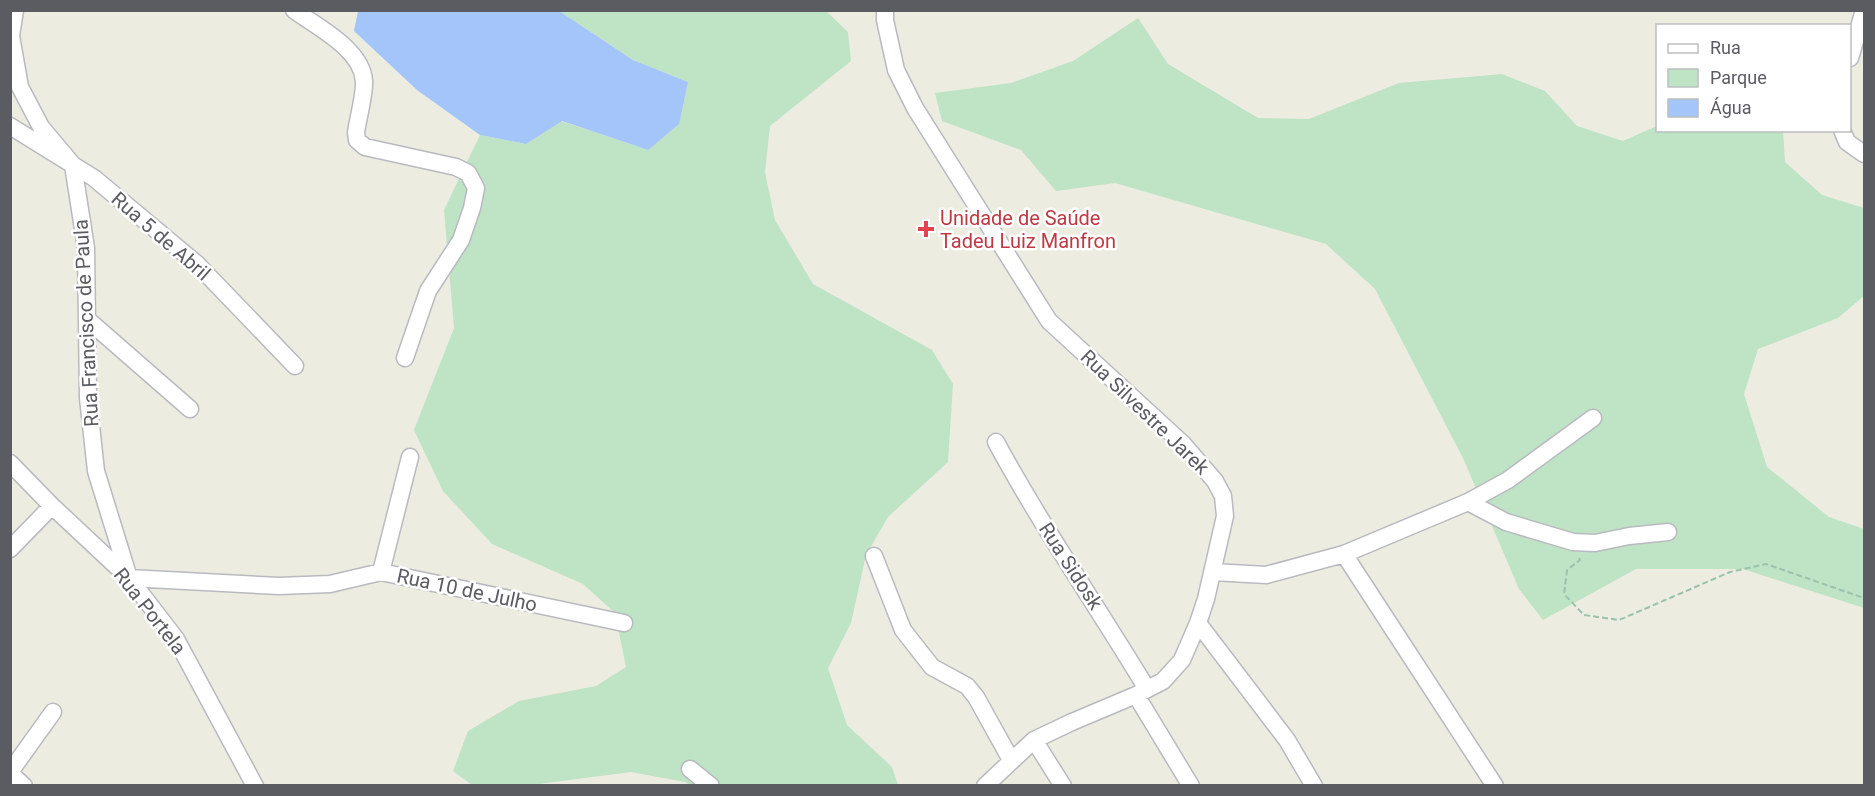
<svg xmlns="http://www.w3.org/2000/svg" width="1875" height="796" font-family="Roboto,sans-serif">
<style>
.green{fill:#bfe3c5}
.water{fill:#a3c5fa}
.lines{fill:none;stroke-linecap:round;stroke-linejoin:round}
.minor-casing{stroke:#b9bac0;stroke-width:19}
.path{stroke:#99c3ac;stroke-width:2;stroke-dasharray:6 3;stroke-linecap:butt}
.minor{stroke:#fff;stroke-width:16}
.health-dot{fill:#e0444e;stroke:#fff;stroke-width:2}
.labels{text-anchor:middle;stroke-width:5;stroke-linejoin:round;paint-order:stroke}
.health-label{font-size:20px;fill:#be3a42;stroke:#fff;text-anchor:start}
.street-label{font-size:20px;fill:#5a5c62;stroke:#fff}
</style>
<rect width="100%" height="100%" fill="#ecece1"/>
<path class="green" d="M559,11H826L848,32L851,61L770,126L765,172L775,220L813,284L932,350L953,384L948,462L888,517L866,555L851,623L828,668L847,725L892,767L898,785L691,786L685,782L631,772L531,785H472L453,771L468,731L519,701L596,686L626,667L615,613L583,584L492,544L443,491L414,430L454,328L444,210L480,135L526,144L561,121L648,150L688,82L633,60Z
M1138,18L1168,64L1258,118L1309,119L1399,83L1502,74L1545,91L1577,126L1623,141L1657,126L1658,130L1783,131L1785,162L1822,195L1864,208V296L1838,318L1758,349L1744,394L1767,467L1829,517L1864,529V608L1743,569H1636L1543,620L1519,589L1463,458L1375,289L1326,244L1115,183L1056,191L1021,150L942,121L935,93L1011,83L1073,61Z"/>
<path class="water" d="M358,11H559L633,60L688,82L679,124L648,150L562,121L526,144L480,135L417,90L354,31Z"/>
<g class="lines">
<defs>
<path id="minor" d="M15,10L11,36L20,87L41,127L73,165L86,248L88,398L96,471L129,578L279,586L330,584L381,572L624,623
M294,10C317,27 362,49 364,81C365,93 358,119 356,132L357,140L365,147L456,167L468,173L476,188L472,208L461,240L428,291L405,358
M885,10V20L896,70L915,108L1049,321L1183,444L1215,481L1223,496L1225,516L1206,599L1198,623L1182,660L1163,681L1136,695L1072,722L1034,740L985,786
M1850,58L1864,10
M10,126L94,178L197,264L295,366
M1842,130L1847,142L1864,154
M88,320L190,409
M996,442C1042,527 1097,606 1147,689
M10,463L52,506L129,578L176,639L255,786
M1468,502L1506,522L1573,542L1595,543L1629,536L1668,532
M10,549L52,506
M1344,554L1495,786
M874,556L903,630L932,667L967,686L976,697L1011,760
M381,572L410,457
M1213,572L1266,575L1344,554L1468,502L1508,480L1593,418
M1198,623L1287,740L1314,786
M1136,695L1191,786
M1034,740L1063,786
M690,769L711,786
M10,772L53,712
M10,773L24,786"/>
</defs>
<use href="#minor" class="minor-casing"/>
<path class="path" d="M1579,558L1580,560L1567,570L1564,594L1584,615L1619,620L1730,572L1766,564L1864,598"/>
<use href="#minor" class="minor"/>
</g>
<path class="health-dot" d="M923 220h6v6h6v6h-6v6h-6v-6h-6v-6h6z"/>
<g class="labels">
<g class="health-label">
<text x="940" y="225">Unidade de Saúde<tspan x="940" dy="23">Tadeu Luiz Manfron</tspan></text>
</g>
<g class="street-label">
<text transform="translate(161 236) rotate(41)" y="7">Rua 5 de Abril</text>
<text transform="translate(86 323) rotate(-93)" y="7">Rua Francisco de Paula</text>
<text transform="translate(1145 412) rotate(44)" y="7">Rua Silvestre Jarek</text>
<text transform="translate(1071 566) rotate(57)" y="7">Rua Sidosk</text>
<text transform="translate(467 590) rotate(12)" y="7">Rua 10 de Julho</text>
<text transform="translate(150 611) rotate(52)" y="7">Rua Portela</text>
</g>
</g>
<rect width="1875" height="796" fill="none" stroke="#5a5c62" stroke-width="24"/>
<rect x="1656" y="24" width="195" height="108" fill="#ffffff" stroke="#bdbec0" stroke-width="1.5"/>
<rect x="1668" y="44" width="30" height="9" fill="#ffffff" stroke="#bdbec0" stroke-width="1.5"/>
<text x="1710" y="54" font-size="18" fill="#5a5c62">Rua</text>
<rect x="1668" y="69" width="30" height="18" fill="#bfe3c5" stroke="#bdbec0" stroke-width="1.5"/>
<text x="1710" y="84" font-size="18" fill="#5a5c62">Parque</text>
<rect x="1668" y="99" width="30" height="18" fill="#a3c5fa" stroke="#bdbec0" stroke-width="1.5"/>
<text x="1710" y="114" font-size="18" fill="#5a5c62">Água</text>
</svg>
